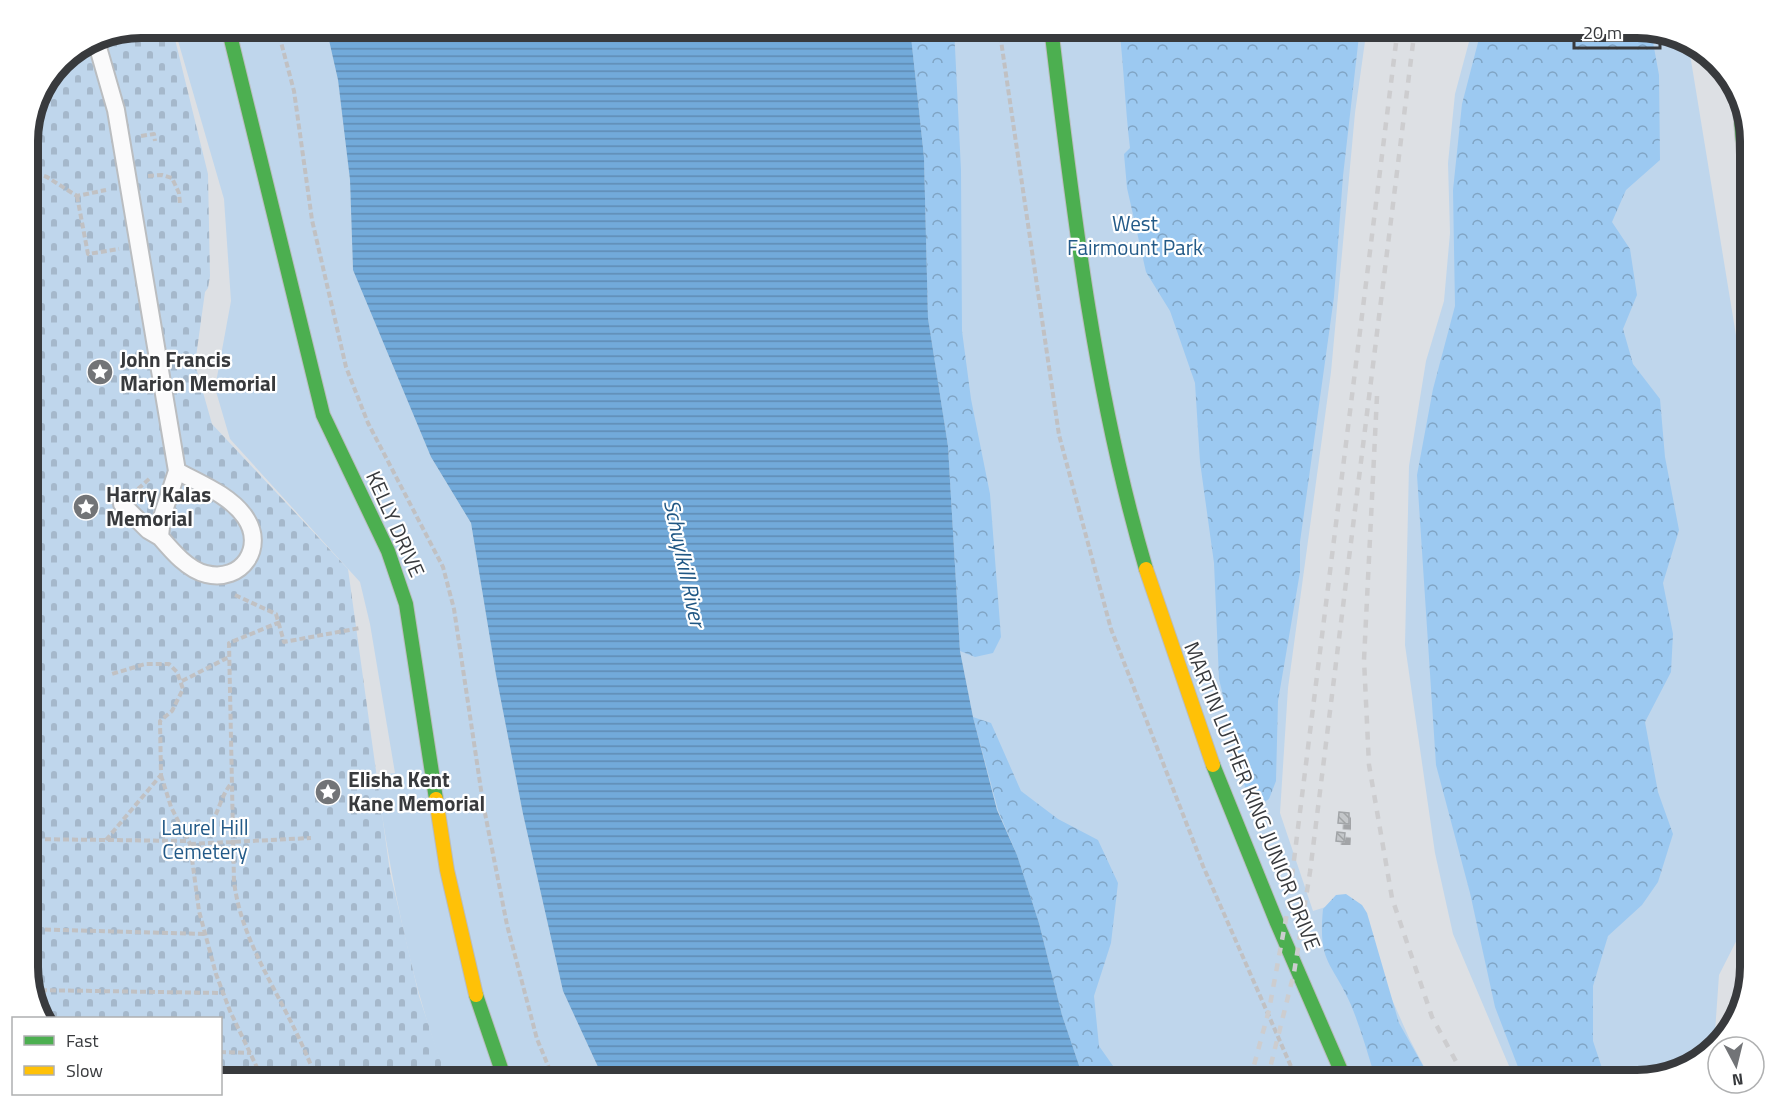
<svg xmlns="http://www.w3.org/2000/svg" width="1778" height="1107" font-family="'Titillium Web',sans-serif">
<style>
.green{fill:#bfd6ec}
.forest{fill:url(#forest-crowns)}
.cemetery{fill:url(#cemetery-stones)}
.water{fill:url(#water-rules)}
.building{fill:url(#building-back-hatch);stroke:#a2a5a8;stroke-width:1.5;filter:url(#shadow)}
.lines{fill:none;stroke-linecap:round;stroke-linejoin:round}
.lane-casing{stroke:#babdc0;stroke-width:20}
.fast-casing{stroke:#babdc0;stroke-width:16}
.slow-casing{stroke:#babdc0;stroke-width:16}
.path{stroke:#c1c1c3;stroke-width:4;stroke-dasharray:6 3;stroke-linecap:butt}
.lane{stroke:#fafafb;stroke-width:16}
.fast{stroke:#4caf50;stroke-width:14}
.slow{stroke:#ffc107;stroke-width:14}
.rail{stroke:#cdcdcf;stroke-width:4.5;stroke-dasharray:8 8;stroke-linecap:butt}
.labels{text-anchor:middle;stroke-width:4.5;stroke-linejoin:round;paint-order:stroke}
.park-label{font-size:21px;fill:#235a88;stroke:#fff}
.poi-label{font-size:21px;font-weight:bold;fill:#383a3d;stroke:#fff;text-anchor:start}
.street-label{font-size:21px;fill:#383a3d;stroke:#fff}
.water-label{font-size:22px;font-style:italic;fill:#205784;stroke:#fff}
.rim{fill:none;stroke:#383a3d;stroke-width:8}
</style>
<defs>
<pattern id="forest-crowns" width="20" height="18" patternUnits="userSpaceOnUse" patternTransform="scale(1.5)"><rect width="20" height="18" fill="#9cc9f1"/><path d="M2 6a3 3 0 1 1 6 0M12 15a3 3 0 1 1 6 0" fill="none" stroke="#80a4c4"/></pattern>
<pattern id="cemetery-stones" width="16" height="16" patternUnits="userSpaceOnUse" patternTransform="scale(1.5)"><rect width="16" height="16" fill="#bfd6ec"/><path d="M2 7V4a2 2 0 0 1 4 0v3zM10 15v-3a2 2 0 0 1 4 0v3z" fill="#a5b8cb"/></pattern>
<pattern id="water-rules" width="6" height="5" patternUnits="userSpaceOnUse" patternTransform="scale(1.5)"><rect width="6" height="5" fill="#72aada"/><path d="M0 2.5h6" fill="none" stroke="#5f8bb2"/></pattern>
<pattern id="building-back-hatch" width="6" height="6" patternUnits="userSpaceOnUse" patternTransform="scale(1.5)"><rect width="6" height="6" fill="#c4c7ca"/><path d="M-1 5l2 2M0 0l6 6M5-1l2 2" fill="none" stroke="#a0a3a5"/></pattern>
<filter id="shadow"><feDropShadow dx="5.5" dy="5.5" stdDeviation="0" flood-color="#0004"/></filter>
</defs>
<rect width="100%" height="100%" fill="#dde0e4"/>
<path class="green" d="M174,27H326L338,80L350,180L353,270L431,457L471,523L496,675L523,814L563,991L604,1080H447C410,981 391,879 376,775L395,773L370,624L360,582L230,439L215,388L231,301L224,199Z
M910,27H1367L1355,113L1331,372L1288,688L1280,813L1313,911L1335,904L1373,957L1410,1040L1431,1080H1084L1062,1015L1039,923L1017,855L997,810L973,717L960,651L948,446L928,318L924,157Z
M1473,27H1637L1688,42L1751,427V912L1719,975L1714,1046L1694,1065L1638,1080H1515L1453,934L1435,853L1405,645L1409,466L1426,361L1444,301L1450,233L1448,163L1455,94Z"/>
<path class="forest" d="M910,27H954L961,170L962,331L971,399L990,494L1001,637L993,653L975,657L960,651L948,446L928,318L924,157Z
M1119,27H1360L1343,176L1334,297L1300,542V572L1278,701L1276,781L1269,799L1261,804L1245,787L1219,679L1214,563L1200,462L1195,383L1170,311L1146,272L1127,188L1124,154L1130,148C1125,107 1124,68 1119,27Z
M1482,27H1637L1651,31L1659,75L1660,160L1626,190L1612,222L1630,249L1637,295L1623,329L1633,364L1660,399L1665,457L1679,530L1663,583L1673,634L1671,672L1645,722L1658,792L1673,834L1658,882L1642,905L1608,936L1593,986V1041L1606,1080H1523L1495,1007L1470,893L1436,765L1417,475L1433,389L1455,306L1453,190L1462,104Z
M973,717L991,723L1021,791L1058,819L1098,840L1118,883L1111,943L1094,996L1099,1046L1123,1080H1084L1062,1015L1039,923L1017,855L998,810Z
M1346,894L1362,905L1367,913L1399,1023L1431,1080H1376C1368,1055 1361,1029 1351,1005C1331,960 1318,964 1323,909L1336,895Z"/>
<path class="cemetery" d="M141,27H172L208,174L210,276L208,288L205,292L195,364L212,424L348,569L390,872L419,996L447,1080H221L220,1018H41L27,973V134L61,60L98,36Z"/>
<path class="water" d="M326,27H910L924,157L928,318L948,446L960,651L973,717L997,810L1017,855L1039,923L1062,1015L1084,1080H604L563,991L523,814L496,675L471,523L431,457L353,270L350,180L338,80Z"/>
<path class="building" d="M1339,812L1349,813V824L1338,823Z
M1337,832L1345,833L1344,842L1336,841Z"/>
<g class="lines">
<defs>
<path id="lane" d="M95,37L116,110L177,471L162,517L160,537C172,551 188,570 206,574C242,583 266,547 245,517C230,495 199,483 177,471
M122,504L148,530L160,537"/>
<path id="fast" d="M228,27L323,415L388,551L406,604L436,799
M1051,27C1073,210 1094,392 1146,569
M1739,97L1751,235
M1213,765L1277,923L1345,1080
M476,995L505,1080"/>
<path id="slow" d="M1146,569L1213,765
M436,799L447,870L476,995"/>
</defs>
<use href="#lane" class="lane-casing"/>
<use href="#fast" class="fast-casing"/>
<use href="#slow" class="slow-casing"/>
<path class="path" d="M277,27L294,91L312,220L346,367L368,423L443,567L454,609L483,803L507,925L537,1039L554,1080
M999,27L1059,435L1111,629L1203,866L1297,1080
M141,136L154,134L155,141
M27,170L47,177L77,196L106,190
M148,176L162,175L172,178L179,193L180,205
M77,196L88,254L119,249
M27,412H28
M138,489L150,478
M235,595L276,614L284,642L360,628
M280,622L229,643L234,882C241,934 267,974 290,1020C300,1039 309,1060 317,1080
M182,681L229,657
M161,775L171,807L190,844L199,911L216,974L230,1011L263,1080
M186,832C223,826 213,808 230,785
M27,839L189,841
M106,840L161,775L160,721L172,711L183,689L177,672L169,664H145L112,674
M190,844L311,838
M27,929L204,934
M32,990L222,993
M220,1052L251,1053"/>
<use href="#lane" class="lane"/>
<use href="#fast" class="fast"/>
<use href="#slow" class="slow"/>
<path class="rail" d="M1377,396L1364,660L1369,765L1392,898L1432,1017L1466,1080
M1250,1080L1269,1010L1288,908L1398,27
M1267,1080L1294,973L1310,872L1415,27"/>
</g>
<defs>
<symbol id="sight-disc" viewBox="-11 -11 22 22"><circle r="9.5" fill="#727477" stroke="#fff"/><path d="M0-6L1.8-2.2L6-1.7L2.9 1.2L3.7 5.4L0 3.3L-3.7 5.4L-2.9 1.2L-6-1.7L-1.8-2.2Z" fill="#fff"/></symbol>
</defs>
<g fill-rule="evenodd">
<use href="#sight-disc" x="85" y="357" width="30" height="30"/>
<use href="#sight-disc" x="71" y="492" width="30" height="30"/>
<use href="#sight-disc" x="313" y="777" width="30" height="30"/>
</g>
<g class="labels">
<g class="park-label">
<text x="1135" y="231">West<tspan x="1135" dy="24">Fairmount Park</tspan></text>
<text x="205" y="835">Laurel Hill<tspan x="205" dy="24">Cemetery</tspan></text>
</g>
<g class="poi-label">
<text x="120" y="367">John Francis<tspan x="120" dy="24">Marion Memorial</tspan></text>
<text x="106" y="502">Harry Kalas<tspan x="106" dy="24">Memorial</tspan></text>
<text x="348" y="787">Elisha Kent<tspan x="348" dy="24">Kane Memorial</tspan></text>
</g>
<g class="street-label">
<text transform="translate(395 524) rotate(66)" y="7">KELLY DRIVE</text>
<text transform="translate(1252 796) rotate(68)" y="7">MARTIN LUTHER KING JUNIOR DRIVE</text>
</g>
<g class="water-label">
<text transform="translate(685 563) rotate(78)" y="8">Schuylkill River</text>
</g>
</g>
<path d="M0 0H1778V1107H0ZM141 38H1637A103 103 0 0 1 1740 141V967A103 103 0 0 1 1637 1070H141A103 103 0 0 1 38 967V141A103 103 0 0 1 141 38Z" fill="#fff" fill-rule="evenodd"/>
<path class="rim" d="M141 38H1637A103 103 0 0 1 1740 141V967A103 103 0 0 1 1637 1070H141A103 103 0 0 1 38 967V141A103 103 0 0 1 141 38Z"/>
<rect x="12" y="1017" width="210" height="78" fill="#ffffff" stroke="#afb0b1" stroke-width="1.5"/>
<rect x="24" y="1036" width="30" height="9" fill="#4caf50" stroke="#afb0b1" stroke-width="1.5"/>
<text x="66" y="1047" font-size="18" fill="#383a3d">Fast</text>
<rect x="24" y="1066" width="30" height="9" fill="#ffc107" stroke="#afb0b1" stroke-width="1.5"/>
<text x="66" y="1077" font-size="18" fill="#383a3d">Slow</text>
<g transform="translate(1736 1065) rotate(173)"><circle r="28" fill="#ffffff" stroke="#afb0b1" stroke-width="1.5"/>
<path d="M0-4.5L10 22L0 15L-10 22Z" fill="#727477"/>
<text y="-9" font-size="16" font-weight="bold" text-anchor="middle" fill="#383a3d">N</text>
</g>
<path d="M1574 39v9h86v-9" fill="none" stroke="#383a3d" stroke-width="3"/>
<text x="1583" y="39" font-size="18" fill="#383a3d" stroke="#ffffff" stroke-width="4.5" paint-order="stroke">20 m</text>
</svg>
